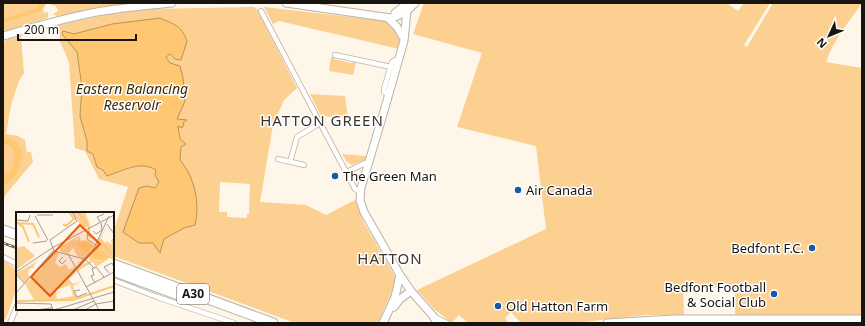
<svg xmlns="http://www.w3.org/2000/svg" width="865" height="326" font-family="'Noto Sans',sans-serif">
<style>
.green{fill:#fbd091;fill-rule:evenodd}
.water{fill:#ffc772;stroke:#ba9255}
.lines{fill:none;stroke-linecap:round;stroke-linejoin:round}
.canal{stroke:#ffc772;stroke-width:4}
.river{stroke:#ffc772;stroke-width:7}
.street-casing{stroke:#bbb3a7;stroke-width:6}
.secondary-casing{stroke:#bbb3a7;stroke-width:9}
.primary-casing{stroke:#bbb3a7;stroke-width:9}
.highway-casing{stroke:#bbb3a7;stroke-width:11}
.street{stroke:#fff;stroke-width:4.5}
.secondary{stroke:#fff;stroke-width:7}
.primary{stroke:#fff;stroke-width:7}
.highway{stroke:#fff;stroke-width:9}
.rail-casing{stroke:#66615a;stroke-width:2.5}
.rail{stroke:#fff;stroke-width:1;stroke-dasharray:3;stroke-linecap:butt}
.poi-dot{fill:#1759a9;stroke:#fff;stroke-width:1.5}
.labels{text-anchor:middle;stroke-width:3;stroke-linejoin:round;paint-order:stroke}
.shield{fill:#fff;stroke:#5d5b58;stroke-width:1}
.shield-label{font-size:12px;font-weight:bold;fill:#181510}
.poi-label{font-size:13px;fill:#181510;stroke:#fff;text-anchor:start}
.water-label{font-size:14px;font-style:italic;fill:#412b05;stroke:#fff}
.quarter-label{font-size:15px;letter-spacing:1px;fill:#3c352c;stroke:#fff}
.inset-river{fill:none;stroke:#ffc772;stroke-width:2}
.inset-road{fill:none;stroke:#a39c93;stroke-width:1}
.view{fill:#e8590c;fill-opacity:0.15;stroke:#e8590c;stroke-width:2}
.inset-edge{fill:none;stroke:#181510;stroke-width:2}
</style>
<rect width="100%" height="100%" fill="#fff6ea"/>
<path class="green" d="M3,3H41L39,8L3,20Z
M43,3H47L43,9L44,13L48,12V18L7,31L3,30V22L40,9Z
M50,3L52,4L127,3L57,16L53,14L58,11L56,6L51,5Z
M424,3H726L738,11L744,3H770L744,45L747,47L773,3H862C849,22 833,40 826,62L862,68V315L735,316V287L683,288L684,315H646L574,323H521L511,312L505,318L509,323H468L459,315L452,323L434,309L417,290L546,229L536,146L457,127L482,53L413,34Z
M254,7L257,9L297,88L284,100L273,125L260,202L306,205L326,215L355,200L364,223L396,278V282L378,323H295L113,256V233L128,187L99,179L85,151L75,148L69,63L63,48L59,40L60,36L54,32L59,25L100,16L149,9ZM112,24L187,41L166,57L170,63L185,101L177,119L186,120L178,126L181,147L180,160L186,168L189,227L184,228L164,239L160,252L153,242L139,243L147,186L155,188L159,182L155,175L156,169C141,161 122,171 107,176L103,170L97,167L93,154L87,151V141L80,116L82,87L77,52L68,39L74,34ZM220,182L250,184L249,214H247V218L227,217V212H219Z
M264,7L386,21L389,22L402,40L399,49L279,21L273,24Z
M21,36L24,73L19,81L11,105L6,134L18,136L25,140L27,152H31L33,162L6,194L3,200V43L5,42V40Z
M331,57H334V59L351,63L356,62L353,75L329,71Z
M310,94L345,96L348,118L321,116Z
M342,154L366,156L365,160L352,165L347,162Z
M3,261C7,263 12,265 14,268C23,281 9,309 4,323H3Z"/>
<path class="water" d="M160,18C175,25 181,25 187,41L181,60L175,59L170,54L166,57L170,63L180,66L183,78L185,101L177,119L187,120L183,123L184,125L182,128L178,126L180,139L186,144L181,147L180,160C195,178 200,203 195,225L184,228L164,239L160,253L153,243H139L123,232L139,188L147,186L155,188L159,182L155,175L156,170C141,160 122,171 107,176L103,170L97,167L93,154L87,151V141L80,116L82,87L77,52L62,34L63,31L74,34L112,24Z"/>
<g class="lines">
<path class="canal" d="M3,21L40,9L42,3"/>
<path class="river" d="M3,140L10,142L17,148C20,160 15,176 3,181"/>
<defs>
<path id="street" d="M261,11L355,189L360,192
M335,55L391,67
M389,95L384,92V89L392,62L395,60L398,61
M278,159L304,165
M290,162L297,137L320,123
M347,172L365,163L368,164
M3,257L17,264
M113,280L157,297L234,323
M433,316L447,323
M10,323L17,306"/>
<path id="secondary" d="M407,11L404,41L382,118L361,188L360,200L364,212L400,275L411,291L433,316L437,323
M388,18L397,27L403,37
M394,307L400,299L411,291
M383,323L395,297L400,275
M607,323L673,319H862"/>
<path id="primary" d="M286,3L391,18C401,16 409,10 415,3
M395,13L408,3
M3,36C31,28 58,20 87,14C115,8 144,6 172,3"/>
<path id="highway" d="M3,230L17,235
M113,264L273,323
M113,271L181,296"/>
</defs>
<use href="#street" class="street-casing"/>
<use href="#secondary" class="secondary-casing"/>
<use href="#primary" class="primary-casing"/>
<use href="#highway" class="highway-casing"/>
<use href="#street" class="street"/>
<use href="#secondary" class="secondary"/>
<use href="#primary" class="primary"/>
<use href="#highway" class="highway"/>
<defs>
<path id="rail" d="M3,243L17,248"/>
</defs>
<use href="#rail" class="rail-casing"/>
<use href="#rail" class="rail"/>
</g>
<g class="poi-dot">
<circle cx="335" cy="176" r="4"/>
<circle cx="518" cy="190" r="4"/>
<circle cx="812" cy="248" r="4"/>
<circle cx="774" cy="294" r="4"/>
<circle cx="498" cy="306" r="4"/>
</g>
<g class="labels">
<rect class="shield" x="177" y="284" width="32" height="20" rx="3"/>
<g class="shield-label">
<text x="193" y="298">A30</text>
</g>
<g class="poi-label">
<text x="343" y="181">The Green Man</text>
<text x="526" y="195">Air Canada</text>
<text x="804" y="253" text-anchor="end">Bedfont F.C.</text>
<text x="766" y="292" text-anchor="end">Bedfont Football<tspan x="766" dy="15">&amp; Social Club</tspan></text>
<text x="506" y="311">Old Hatton Farm</text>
</g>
<g class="water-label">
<text x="132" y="94">Eastern Balancing<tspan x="132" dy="16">Reservoir</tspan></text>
</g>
<g class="quarter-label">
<text x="322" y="126">HATTON GREEN</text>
<text x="390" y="264">HATTON</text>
</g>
</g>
<g transform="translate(16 212)">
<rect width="98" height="98" fill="#fff6ea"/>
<path d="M56,0H69L74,13L67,17ZM91,14L85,26L89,31L91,29L96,33L95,29L98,25V49L94,46L80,55L77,50L62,59L61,55L74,49L73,43ZM81,35L91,43L93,46L87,49L79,48L76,43ZM63,24L65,29L71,28L79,34L68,47L59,54L67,46L62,45L57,36L52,42L45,40L43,35ZM63,26L65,32L68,28L78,34L74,40L60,32V27ZM8,34L19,44L0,58V36ZM39,40H43L39,51L44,55L50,52L53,58L58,55L61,60L53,67L57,72L66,69L57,74L61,85L73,82L57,88L0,89L18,88L9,72L27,56L26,55ZM54,73L57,84L41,87L40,82L47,79L40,81L41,75L44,77ZM20,50L17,56L13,57L12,62L14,66L9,71L0,61Z" fill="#fbd091" fill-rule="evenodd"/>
<path d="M63,26L65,31L68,28L78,34L71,41L59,31ZM81,35L93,44V46L87,49L78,47L76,43Z" fill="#ffc772"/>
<path class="inset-river" d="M62,0L73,15V24L86,31L98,44M0,11L17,12L23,25M3,12L7,15L13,30M47,12L50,14L58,7L53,0M0,89L57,88L98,74"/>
<path class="inset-road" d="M21,3H37M19,4L32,28M0,8L12,9L14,3M84,10L81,5L88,2M91,12L98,22M72,19L71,27L80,33M77,19L80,22L86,18L85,11M34,28L61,9L56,0M34,28L38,39L68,47M17,31L31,29M52,42L60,56M47,45L43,49L46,52L50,48M69,47L78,56M0,60L36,36L98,3M93,61L88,55L96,51L98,55M0,62L9,72M79,71L75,64L78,63L76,57L80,55L88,65M70,75L98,60M64,78L58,79L61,85L71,81M0,81L38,38M0,91L35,92L37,98M80,92L98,89M20,98L36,96M38,98L98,80M57,98L78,89M69,98L80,92M83,98L60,56L78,36L93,4"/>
<path class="view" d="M64,13L84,32L34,84L15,65Z"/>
<rect width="98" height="98" class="inset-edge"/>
</g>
<rect width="865" height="326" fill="none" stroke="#181510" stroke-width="8"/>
<g transform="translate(829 36) rotate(226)" stroke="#ffffff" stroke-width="3" paint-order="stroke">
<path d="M0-3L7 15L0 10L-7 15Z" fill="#181510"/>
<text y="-6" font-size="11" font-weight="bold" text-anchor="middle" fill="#181510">N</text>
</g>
<path d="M18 34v6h118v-6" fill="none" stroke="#181510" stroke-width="2"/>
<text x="24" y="34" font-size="12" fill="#181510" stroke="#ffffff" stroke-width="3" paint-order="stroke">200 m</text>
</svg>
